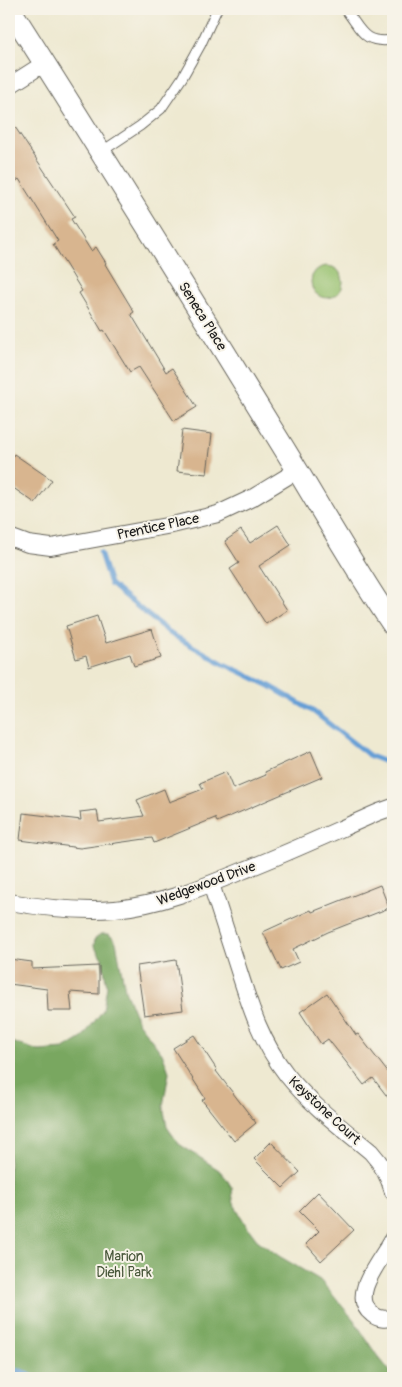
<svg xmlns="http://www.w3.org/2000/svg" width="402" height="1387" font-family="Pangolin,sans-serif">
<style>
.green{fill:#97c16e;stroke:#5a6e45}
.forest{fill:#79a761;stroke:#4a623e}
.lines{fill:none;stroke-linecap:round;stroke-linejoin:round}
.stream{stroke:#669fd5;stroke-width:5}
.building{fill:#d8b58f}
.service-casing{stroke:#66645b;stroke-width:11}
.minor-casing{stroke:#66645b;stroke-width:18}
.tertiary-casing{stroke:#66645b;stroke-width:23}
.service{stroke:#fff;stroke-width:9}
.minor{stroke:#fff;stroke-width:16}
.tertiary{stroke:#fff;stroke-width:21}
.labels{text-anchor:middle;stroke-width:4;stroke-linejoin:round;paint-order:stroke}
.street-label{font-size:14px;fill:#1c1c1c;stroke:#f7f3e8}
.park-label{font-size:14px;fill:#475639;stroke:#f7f3e8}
</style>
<rect width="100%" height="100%" fill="#f7f3e8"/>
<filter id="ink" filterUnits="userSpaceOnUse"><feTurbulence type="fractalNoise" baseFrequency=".02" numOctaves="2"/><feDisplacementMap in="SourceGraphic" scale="10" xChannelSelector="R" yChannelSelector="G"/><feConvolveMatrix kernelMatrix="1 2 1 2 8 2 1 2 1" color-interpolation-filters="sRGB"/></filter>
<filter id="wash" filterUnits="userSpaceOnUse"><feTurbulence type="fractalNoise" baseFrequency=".0096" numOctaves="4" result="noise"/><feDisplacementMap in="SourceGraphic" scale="20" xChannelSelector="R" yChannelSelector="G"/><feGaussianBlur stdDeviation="1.12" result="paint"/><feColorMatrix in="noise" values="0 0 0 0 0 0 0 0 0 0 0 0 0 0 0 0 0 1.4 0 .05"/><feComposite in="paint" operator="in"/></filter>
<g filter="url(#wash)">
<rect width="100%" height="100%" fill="#eee9d1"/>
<path class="green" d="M311 282a16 16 0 1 1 32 0a16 16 0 1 1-32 0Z"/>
<path class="forest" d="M101,934H109L116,942L125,990L138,1022L163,1055L169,1072L163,1106L167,1127L179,1144L219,1170L226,1178L232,1188L233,1200L237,1210L248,1228L257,1240L279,1256L320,1280L354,1320L376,1354L393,1375V1378H9V1041L39,1051L64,1049L82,1038L103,1010L107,986L102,958L94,946L95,938Z"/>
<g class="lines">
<path class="stream" d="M100,553L110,584L171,634L224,664L270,686L314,712L370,756L393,765
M9,1370L21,1371L35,1378"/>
</g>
<g id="blocks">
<path class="building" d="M9,118L75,217L71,219L91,251L96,247L106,263L105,264L134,312L131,314L166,372L172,368L197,407L174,421L139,367L130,372L104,330L102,331L79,293L82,291L53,244L58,241L19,179L15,182L9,172Z
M182,430L212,434L207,474L177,471Z
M14,454L52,480L35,503L9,485V463Z
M278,525L291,545L259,566L287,610L266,624L230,569L239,563L225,541L241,530L250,543Z
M97,616L106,643L152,629L161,658L134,666L130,654L89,667L86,656L76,659L66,626Z
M311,751L322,777L217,822L215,818L154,843L152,838L80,848L20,840L23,813L81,820L80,812L97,810L99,822L144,816L137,800L164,789L169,802L203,789L200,783L226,772L233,789L266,775L265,772Z
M380,885L389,908L328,932L293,949L299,962L281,970L263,932L311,910L312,912Z
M9,959L32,962V969L99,966V994L70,992L72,1011H48L47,989L9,984Z
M176,960L183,1010L144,1015L137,966Z
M327,993L356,1035L358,1034L393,1079V1104L373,1078L364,1085L328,1039L321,1044L300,1012Z
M194,1035L217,1070L216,1071L256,1123L234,1141L202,1100L205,1098L173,1048Z
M271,1142L300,1172L283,1188L254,1159Z
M318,1192L354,1230L321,1261L306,1244L319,1231L299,1211Z"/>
</g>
</g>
<g filter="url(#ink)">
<use href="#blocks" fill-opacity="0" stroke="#66645b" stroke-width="1"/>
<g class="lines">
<defs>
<path id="service" d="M345,9C362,30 362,44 393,40
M101,152L140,126L161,109L182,78L201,44L217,9"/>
<path id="minor" d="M9,86L45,63
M9,537L28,544L51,547L172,525L218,514L252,498L298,470
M211,884C220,912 229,940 238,968C250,1006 261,1042 287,1075C310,1104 342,1128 371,1152C382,1164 389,1177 393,1192
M9,902C44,908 79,912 115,909C159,905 201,888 242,871C288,853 333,832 379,812L393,807
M393,1238C385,1256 347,1295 372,1314C378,1319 386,1320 393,1317"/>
<path id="tertiary" d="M10,9C99,148 186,289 272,429C313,494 350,562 393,625"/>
</defs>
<use href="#service" class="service-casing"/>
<use href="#minor" class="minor-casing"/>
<use href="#tertiary" class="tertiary-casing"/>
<use href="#service" class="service"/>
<use href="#minor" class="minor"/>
<use href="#tertiary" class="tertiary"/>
</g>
</g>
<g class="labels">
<g class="street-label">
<text transform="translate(203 316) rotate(58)" y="5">Seneca Place</text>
<text transform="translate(158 526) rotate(-12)" y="5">Prentice Place</text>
<text transform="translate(206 883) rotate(-20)" y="5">Wedgewood Drive</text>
<text transform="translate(325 1110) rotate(43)" y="5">Keystone Court</text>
</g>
<g class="park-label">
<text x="124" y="1261">Marion<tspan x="124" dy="16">Diehl Park</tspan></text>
</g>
</g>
<rect width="402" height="1387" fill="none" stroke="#f7f3e8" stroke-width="30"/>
</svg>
